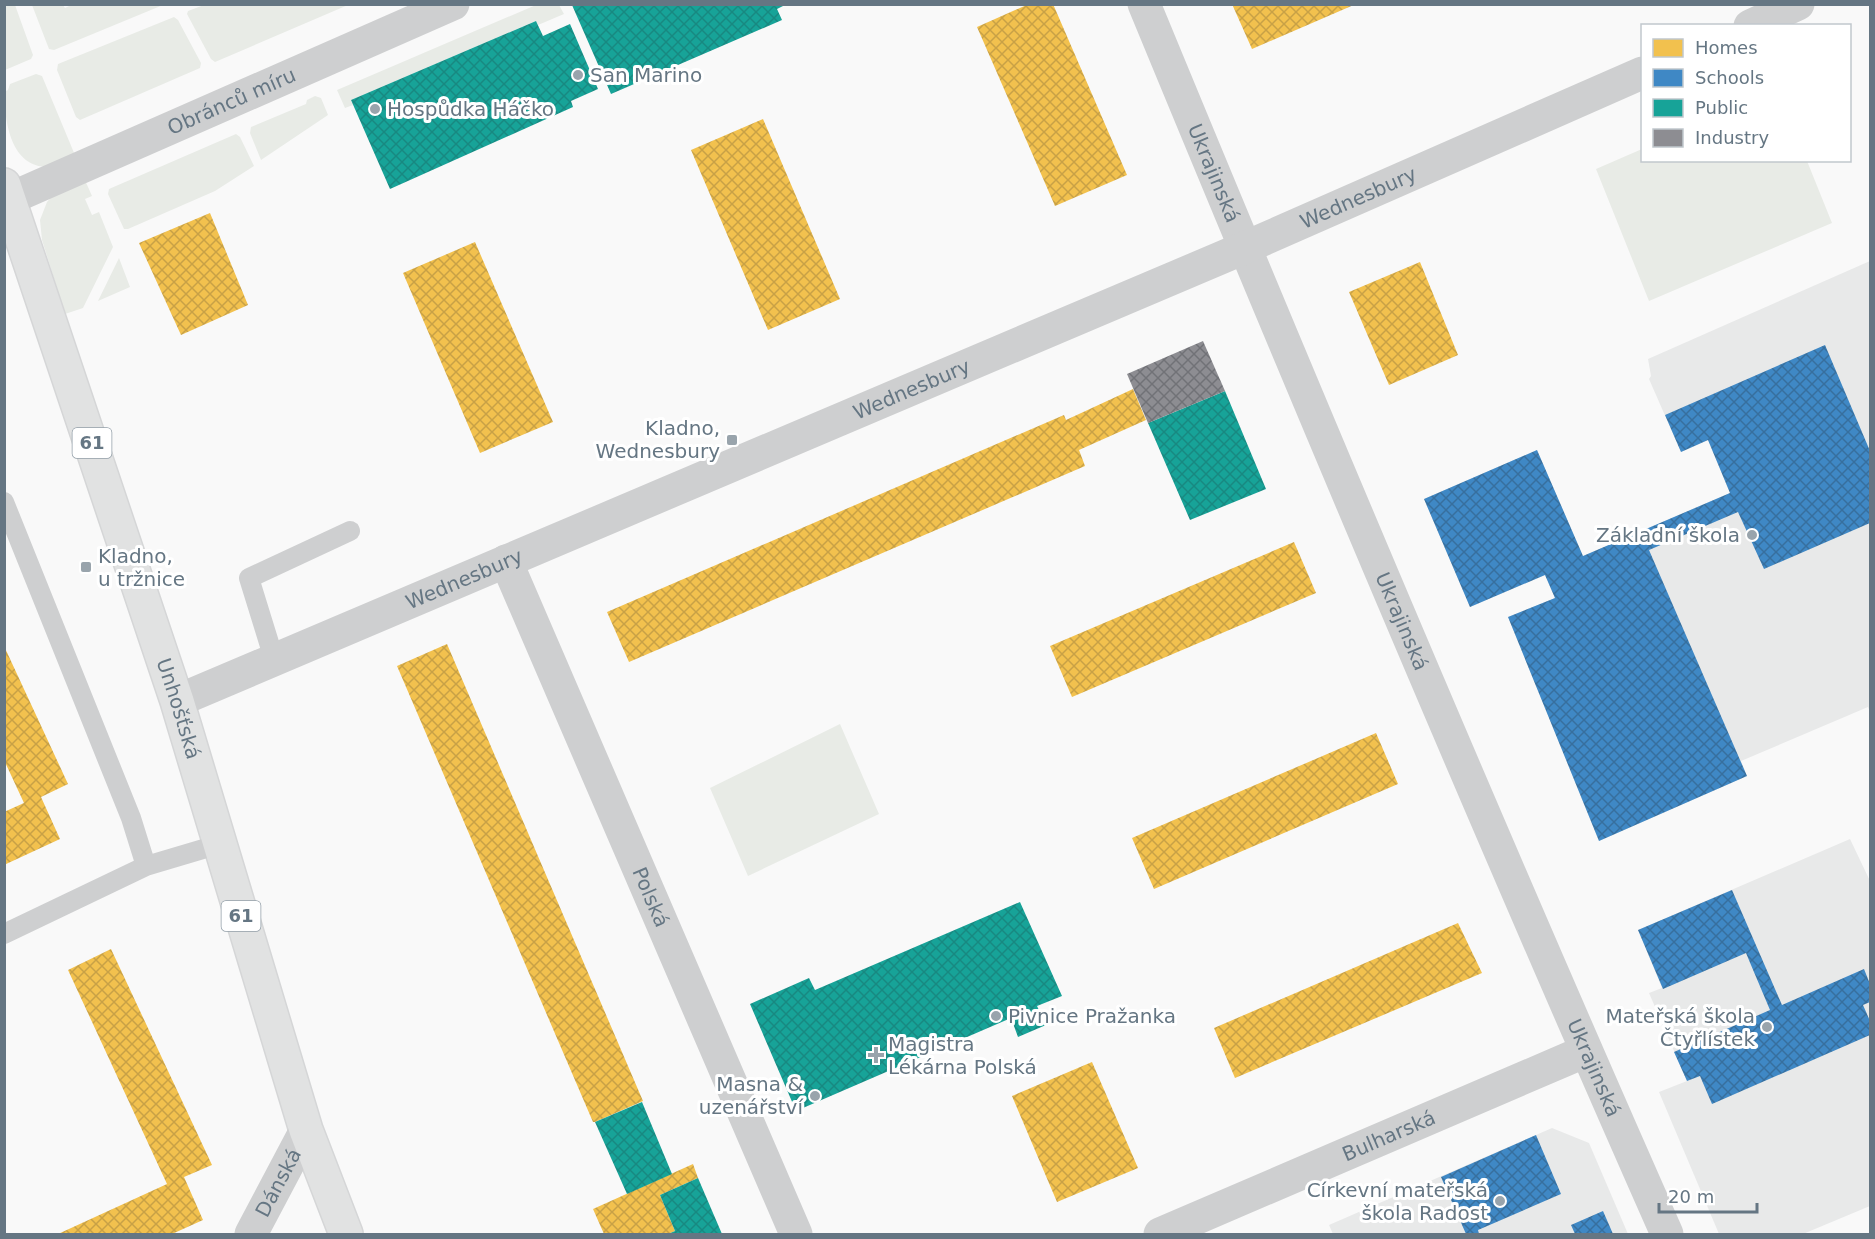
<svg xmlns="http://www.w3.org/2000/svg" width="1875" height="1239" font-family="'DejaVu Sans',sans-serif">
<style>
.built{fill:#e8e9e9}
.green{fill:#e8ebe6}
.homes{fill:url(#homes-cross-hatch)}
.schools{fill:url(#schools-cross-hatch)}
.public{fill:url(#public-cross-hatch)}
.industry{fill:url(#industry-cross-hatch)}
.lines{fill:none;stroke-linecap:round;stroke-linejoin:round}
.primary-casing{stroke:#d5d6d7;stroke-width:36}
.service{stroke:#cecfd0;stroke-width:20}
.minor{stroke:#cecfd0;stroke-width:33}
.primary{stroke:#e1e2e2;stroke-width:33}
.poi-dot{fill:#99a4ac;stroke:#fff;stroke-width:2}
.labels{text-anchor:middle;stroke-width:6;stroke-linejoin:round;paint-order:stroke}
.shield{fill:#fff;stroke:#939fa8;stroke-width:1.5}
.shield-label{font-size:18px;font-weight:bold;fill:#657683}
.poi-label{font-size:20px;fill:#657683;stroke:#fff;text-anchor:start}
.street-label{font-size:20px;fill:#657683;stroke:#fff}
</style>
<defs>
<pattern id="homes-cross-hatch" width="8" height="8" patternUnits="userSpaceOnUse" patternTransform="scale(1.5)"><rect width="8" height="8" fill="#f2c14e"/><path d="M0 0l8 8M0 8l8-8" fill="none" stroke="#c8a146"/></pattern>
<pattern id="schools-cross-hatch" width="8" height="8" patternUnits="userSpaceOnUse" patternTransform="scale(1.5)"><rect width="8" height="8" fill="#3f88c5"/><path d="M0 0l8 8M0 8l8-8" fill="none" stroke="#376f9e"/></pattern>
<pattern id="public-cross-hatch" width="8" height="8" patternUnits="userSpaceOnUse" patternTransform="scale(1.5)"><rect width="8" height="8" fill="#17a398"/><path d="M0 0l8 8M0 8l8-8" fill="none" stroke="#188981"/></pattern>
<pattern id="industry-cross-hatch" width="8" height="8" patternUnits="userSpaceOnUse" patternTransform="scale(1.5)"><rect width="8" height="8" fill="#8d8d92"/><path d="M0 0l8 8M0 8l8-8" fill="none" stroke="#717277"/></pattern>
</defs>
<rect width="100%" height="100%" fill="#f9f9f9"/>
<path class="built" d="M1870,261V712L1868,707L1741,761L1747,776L1599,841L1508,617L1555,598L1545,575L1470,607L1424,499L1537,450L1583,556L1730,493L1708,440L1681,452L1649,379L1651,376L1648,359Z
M1850,839L1870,881V1206L1803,1234H1719L1659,1092L1687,1081L1649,993L1662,988L1638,930Z
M1552,1128L1589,1143L1628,1234H1333L1329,1225Z"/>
<path class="green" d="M5,4L15,5L33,55L31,59L5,70Z
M71,5V4L163,5L54,50L49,49L32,5H63L65,8Z
M204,5V4L348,5L215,62L211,59L187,14L188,11Z
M536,5H559L564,14L538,25L536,21L351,100L353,105L345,108L337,90Z
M174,17L178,20L201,63L200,68L80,120L76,117L57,70L58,64Z
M36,74L42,76L77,160C67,162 54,167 45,167C9,164 5,119 4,92L8,90L10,84Z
M315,96L321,98L328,115L261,160L250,133L251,127L306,104L307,100Z
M236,134L240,137L254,166L215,191L128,229H124L108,194L109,189Z
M1642,149V160L1807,161L1832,223L1649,301L1596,169Z
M84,178L92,196L85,199L92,215L99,212L113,247L83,308L65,314L42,240L40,220L47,202L54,194Z
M119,258L130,287L98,301Z
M840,724L879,814L748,876L710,788Z"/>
<path class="homes" d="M1029,4H1053L1127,175L1055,206L977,27Z
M1232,4H1356L1252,49Z
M763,119L840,299L768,330L691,150Z
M210,213L248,305L181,335L139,243Z
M475,242L553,422L480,453L403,273Z
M1420,262L1458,355L1389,385L1349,292Z
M1133,389L1146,420L1079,450L1085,466L629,662L607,612L1064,415L1066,420Z
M1294,542L1316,593L1072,697L1050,646Z
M447,644L643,1101L595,1122H593L397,666Z
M4,646L68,784L41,797L60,839L4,865V812L24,803L4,760Z
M1376,733L1398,784L1154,889L1132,838Z
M1458,923L1482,973L1235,1078L1214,1028Z
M111,949L212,1165L184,1177L203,1220L172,1234H58L167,1184L68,970Z
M1092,1062L1138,1168L1057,1202L1012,1096Z
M693,1164L698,1178L660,1195L675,1231L668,1234H604L593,1209Z"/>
<path class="schools" d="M1825,345L1870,451V523L1764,569L1738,512L1649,550L1747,776L1599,841L1508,617L1555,598L1545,575L1470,607L1424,499L1537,450L1583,556L1730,493L1708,440L1681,452L1665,415Z
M1732,890L1782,1005L1864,969L1870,984V1002L1863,1005L1870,1021V1035L1712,1104L1700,1076L1687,1081L1674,1052L1770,1010L1751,965L1746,953L1663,989L1638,930Z
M1536,1135L1561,1194L1478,1230L1479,1234H1466L1441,1177Z
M1603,1211L1613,1234H1575L1571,1225Z"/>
<path class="public" d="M787,4L777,9L782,20L611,94L572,5Z
M536,21L543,36L570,24L598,89L571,101L573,107L390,189L351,100Z
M1225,391L1266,489L1190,520L1148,423Z
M1020,902L1062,996L1037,1006L1046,1025L1018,1037L1011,1018L796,1111L750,1004L809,978L815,990Z
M642,1102L672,1174L627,1194L595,1122Z
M698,1178L722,1234H668L675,1231L660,1195Z"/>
<path class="industry" d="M1203,341L1225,391L1148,423L1127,374Z"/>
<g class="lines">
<defs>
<g id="primary">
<path id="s7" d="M4,185L177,701L306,1130L346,1234"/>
</g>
</defs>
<use href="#primary" class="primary-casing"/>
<path class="service" d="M4,502L131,818L146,866
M274,659L249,578L350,531
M4,934L146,866L220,844"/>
<g class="minor">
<path id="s1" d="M1144,4C1314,416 1487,827 1667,1234"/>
<path d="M1750,26L1798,4"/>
<path id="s2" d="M9,199L453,4"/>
<path id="s3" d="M506,561L796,1234"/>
<path id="s4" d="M177,701L1244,248L1642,73"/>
<path id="s5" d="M251,1234L306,1130"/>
<path id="s6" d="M1160,1234L1586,1051"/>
</g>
<use href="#primary" class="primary"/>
</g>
<g class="poi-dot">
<circle cx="578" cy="75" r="6"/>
<circle cx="375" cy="109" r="6"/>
<rect x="726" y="434" width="12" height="12" rx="3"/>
<circle cx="1752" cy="535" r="6"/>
<rect x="80" y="561" width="12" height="12" rx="3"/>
<circle cx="996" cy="1016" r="6"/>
<circle cx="1767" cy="1027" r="6"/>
<path d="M873 1046h6v6h6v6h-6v6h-6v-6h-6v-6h6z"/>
<circle cx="815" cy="1096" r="6"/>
<circle cx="1500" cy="1201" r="6"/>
</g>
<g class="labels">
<g class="shield">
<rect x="72.5" y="428" width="39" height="30" rx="4.5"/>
<rect x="221.5" y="901" width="39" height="30" rx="4.5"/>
</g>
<g class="shield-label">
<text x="92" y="449">61</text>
<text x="241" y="922">61</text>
</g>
<g class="poi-label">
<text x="590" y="82">San Marino</text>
<text x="387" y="116">Hospůdka Háčko</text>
<text x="720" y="435" text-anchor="end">Kladno,<tspan x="720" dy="23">Wednesbury</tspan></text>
<text x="1740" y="542" text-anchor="end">Základní škola</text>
<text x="98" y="563">Kladno,<tspan x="98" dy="23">u tržnice</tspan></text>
<text x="1008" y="1023">Pivnice Pražanka</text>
<text x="1755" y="1023" text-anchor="end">Mateřská škola<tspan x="1755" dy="23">Čtyřlístek</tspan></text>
<text x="888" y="1051">Magistra<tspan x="888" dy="23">Lékárna Polská</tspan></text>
<text x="803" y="1091" text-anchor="end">Masna &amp;<tspan x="803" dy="23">uzenářství</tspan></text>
<text x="1488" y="1197" text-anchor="end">Církevní mateřská<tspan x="1488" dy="23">škola Radost</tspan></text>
</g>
<g class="street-label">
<text dy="7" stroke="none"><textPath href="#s2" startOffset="243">Obránců míru</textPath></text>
<text dy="7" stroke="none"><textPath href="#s1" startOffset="183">Ukrajinská</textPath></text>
<text dy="7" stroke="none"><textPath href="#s4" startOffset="1284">Wednesbury</textPath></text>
<text dy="7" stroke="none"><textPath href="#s4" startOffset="798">Wednesbury</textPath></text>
<text dy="7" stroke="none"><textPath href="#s4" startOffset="312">Wednesbury</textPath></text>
<text dy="7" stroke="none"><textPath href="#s1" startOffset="669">Ukrajinská</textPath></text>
<text dy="7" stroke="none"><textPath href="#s7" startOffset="552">Unhošťská</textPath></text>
<text dy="7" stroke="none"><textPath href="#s3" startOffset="366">Polská</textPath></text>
<text dy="7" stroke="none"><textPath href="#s1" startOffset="1155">Ukrajinská</textPath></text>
<text dy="7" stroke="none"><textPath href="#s6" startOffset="249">Bulharská</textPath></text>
<text dy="7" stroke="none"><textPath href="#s5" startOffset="58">Dánská</textPath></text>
</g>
</g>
<rect width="1875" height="1239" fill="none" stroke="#657683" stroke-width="12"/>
<rect x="1641" y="24" width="210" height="138" fill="#ffffff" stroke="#c1c8cd" stroke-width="1.5"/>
<rect x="1653" y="39" width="30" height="18" fill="#f2c14e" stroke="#c1c8cd" stroke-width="1.5"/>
<text x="1695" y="54" font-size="18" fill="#657683">Homes</text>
<rect x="1653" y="69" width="30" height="18" fill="#3f88c5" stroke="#c1c8cd" stroke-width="1.5"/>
<text x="1695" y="84" font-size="18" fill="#657683">Schools</text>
<rect x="1653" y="99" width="30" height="18" fill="#17a398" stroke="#c1c8cd" stroke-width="1.5"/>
<text x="1695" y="114" font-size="18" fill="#657683">Public</text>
<rect x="1653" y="129" width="30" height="18" fill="#8d8d92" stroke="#c1c8cd" stroke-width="1.5"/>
<text x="1695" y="144" font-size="18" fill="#657683">Industry</text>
<path d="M1659 1203v9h98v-9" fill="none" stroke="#657683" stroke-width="3"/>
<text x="1668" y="1203" font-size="18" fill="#657683" stroke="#ffffff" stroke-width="4.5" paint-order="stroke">20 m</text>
</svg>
